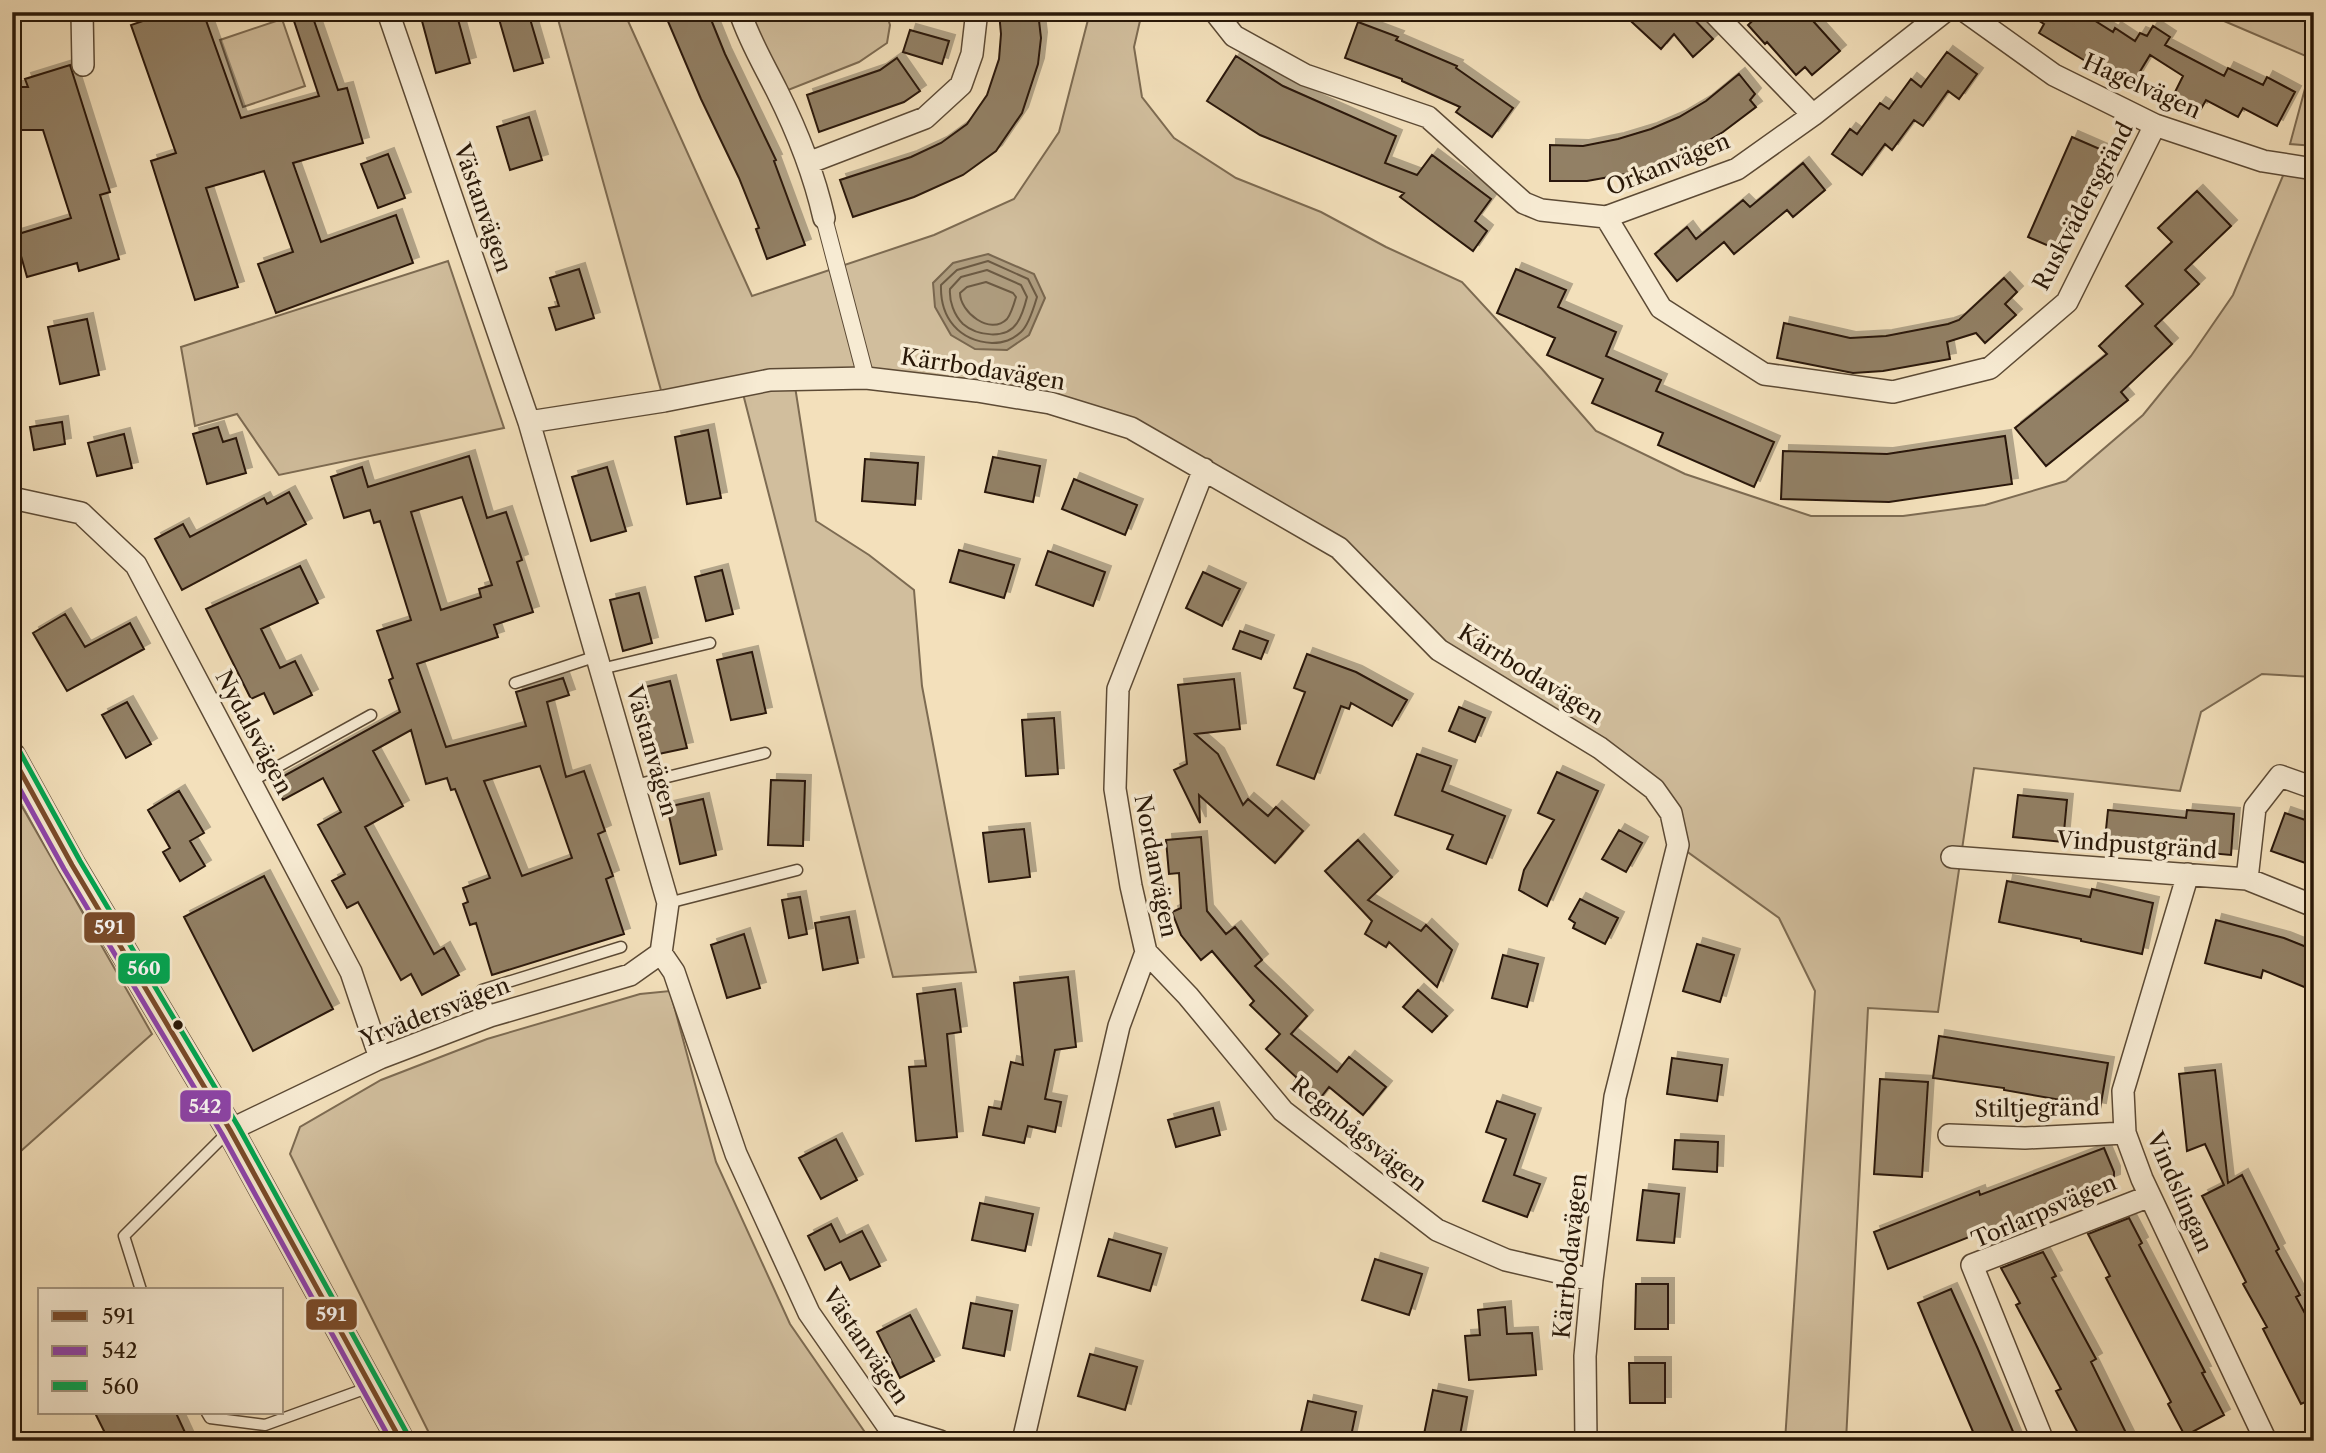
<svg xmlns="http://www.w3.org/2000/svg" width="2326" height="1453" font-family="'Libre Caslon Text',serif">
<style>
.green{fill:#d1be9d;stroke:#7d6b52;stroke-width:2}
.water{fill:#ae9c7e;stroke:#79674f;stroke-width:2}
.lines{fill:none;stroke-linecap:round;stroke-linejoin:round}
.shore{stroke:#6c5a43;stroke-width:2}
.building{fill:#928065;stroke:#291808;stroke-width:2;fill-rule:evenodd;filter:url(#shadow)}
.service-casing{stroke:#5c4a35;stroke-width:13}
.pedestrian-casing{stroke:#5c4a35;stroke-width:18}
.minor-casing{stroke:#5c4a35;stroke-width:24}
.tertiary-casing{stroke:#5c4a35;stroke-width:29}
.service{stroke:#f7ebd3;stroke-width:10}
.pedestrian{stroke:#f7ebd3;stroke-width:16}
.minor{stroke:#f7ebd3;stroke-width:21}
.tertiary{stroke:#f7ebd3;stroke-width:26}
.bus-1-casing{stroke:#f7ebd3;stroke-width:10}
.bus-2-casing{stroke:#f7ebd3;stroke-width:10}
.bus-3-casing{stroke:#f7ebd3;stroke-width:10}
.bus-1{stroke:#7a4b2a;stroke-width:5}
.bus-2{stroke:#8e44ad;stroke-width:5}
.bus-3{stroke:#00a651;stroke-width:5}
.bus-dot{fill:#291808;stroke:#f7ebd3;stroke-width:2.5}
.labels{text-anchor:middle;stroke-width:7;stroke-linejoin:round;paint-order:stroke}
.street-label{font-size:23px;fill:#291808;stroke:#f7ebd3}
.line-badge{stroke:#f7ebd3;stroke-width:2.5}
.badge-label{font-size:19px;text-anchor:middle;font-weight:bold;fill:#fff}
</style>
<defs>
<filter id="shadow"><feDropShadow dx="6" dy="-6" stdDeviation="0" flood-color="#0004"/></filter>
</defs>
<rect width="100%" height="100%" fill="#f3e0bb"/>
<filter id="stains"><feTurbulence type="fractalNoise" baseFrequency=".00286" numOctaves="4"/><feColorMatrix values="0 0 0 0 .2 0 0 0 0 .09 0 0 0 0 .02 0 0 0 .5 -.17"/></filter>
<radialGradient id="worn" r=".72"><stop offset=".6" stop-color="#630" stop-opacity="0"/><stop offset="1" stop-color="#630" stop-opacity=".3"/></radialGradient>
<path class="green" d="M556,12H624L752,296L934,235L1014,199L1059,132L1090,12H1142L1134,47L1142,97L1174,138L1236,178L1321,212L1386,247L1462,282L1542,369L1596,431L1685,474L1811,516H1903L1985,505L2066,481L2143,415L2191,356L2233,295L2287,166L2314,170V677L2262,674L2201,712L2180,791L1974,768L1938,1012L1868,1008L1846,1441H1785L1815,991L1779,918L1678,845L1654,789L1439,650L1339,548L1205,469L1050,403L794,380L816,521L869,555L914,590L922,686L976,972L893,977L741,386L664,401Z
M740,12H886L890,25L887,43L859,62L778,94Z
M2203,12H2314V146L2290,144L2313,59Z
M282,19L305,86L243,107L220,40Z
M448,261L504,428L279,475L237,414L195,426L181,347Z
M12,789L152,1034L12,1159Z
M670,991L716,1162L790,1324L871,1441H433L290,1154L300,1127L381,1080L487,1039L640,994Z"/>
<path class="water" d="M988,254L1034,274L1045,298L1029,335L1007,350L975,349L951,335L935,307L933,283L953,263Z"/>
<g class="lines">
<path class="shore" d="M988,261L1028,279L1037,297C1034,307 1029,325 1021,332C1012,340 1004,343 992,343C959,341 940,318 941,285L957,270Z
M987,270L1021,285L1027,297C1025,305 1022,316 1017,323C1006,340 977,336 963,324C954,315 949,301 950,289L961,277Z
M986,282L1013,293L1016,297C1014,304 1011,314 1007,319C990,336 960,312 960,293L967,287Z"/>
</g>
<path class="building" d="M169,12H203L241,118L319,96L291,12H311L338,90L347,88L363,143L293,163L321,242L396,215L413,263L276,313L258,264L293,252L264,171L206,188L238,287L195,300L151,161L176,153L131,25Z
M456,12L470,63L436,73L422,21Z
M497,12H528L543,63L514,71Z
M664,12H708L725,54L776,160L774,161L805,245L767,259L756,229L759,228L739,178L701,99Z
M999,12H1038L1041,38L1038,64L1022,113L996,151L963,175L914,197L853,217L840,180L911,157L941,143L967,124L987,95L999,59L1001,34Z
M1621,12H1687L1713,39L1693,57L1674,34L1661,49Z
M1762,12H1805L1840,51L1812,75L1805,67L1796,75L1767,42L1765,44L1748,25Z
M2025,12H2081L2113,32L2115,28L2135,41L2140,33L2147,36L2153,26L2170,37L2165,45L2224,76L2228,68L2263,85L2267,77L2295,92L2277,126L2243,108L2238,117L2206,100L2201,109L2174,94L2183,76L2150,55L2130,88L2039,33L2044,24Z
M1358,22L1398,37L1396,40L1457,66L1456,68L1513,108L1492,137L1456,112L1460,107L1402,81V79L1345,58Z
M910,30L949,41L942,64L903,52Z
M1947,52L1977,74L1959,99L1948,91L1923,126L1914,120L1892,150L1885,144L1862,175L1832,154L1850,129L1857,134L1880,103L1889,109L1911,79L1921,87Z
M1236,56L1283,86L1396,136L1385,163L1417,175L1432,155L1491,199L1475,221L1487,231L1473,251L1400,197L1404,193L1260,135L1207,101Z
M897,58L920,91L904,102L819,132L807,95L880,70Z
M70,65L110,192L100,195L119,259L79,271L77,263L27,277L15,235L71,218L43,130H12V87H28L25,79Z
M1739,74L1755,94L1750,100L1756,107L1723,132L1691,151L1626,174L1587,181H1550V145L1583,146L1618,139L1651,129L1679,117L1706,101Z
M529,117L542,160L510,170L497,127Z
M2072,137L2109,153L2098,179L2096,178L2065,253L2028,237Z
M388,154L405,198L378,208L361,164Z
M1803,163L1825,190L1793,217L1787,210L1734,254L1724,242L1677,281L1655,254L1687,227L1696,239L1743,200L1750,207Z
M2197,191L2231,226L2185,270L2199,284L2155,326L2172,344L2121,392L2128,400L2046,466L2015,428L2107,354L2099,346L2143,304L2126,286L2172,242L2158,228Z
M579,269L594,318L556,330L549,308L559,306L550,278Z
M1516,269L1566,290L1558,307L1616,332L1606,356L1661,380L1656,391L1774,442L1754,487L1658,445L1663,433L1592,403L1603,379L1547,355L1555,338L1497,313Z
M2004,278L2017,292L2005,304L2016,315L1985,343L1976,333L1947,342L1950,359L1883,371L1853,373L1777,358L1784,323L1850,338L1886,336L1948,324L1959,320Z
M87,319L99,375L60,384L48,327Z
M62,422L65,444L34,450L30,427Z
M218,427L223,442L236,438L246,473L207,484L193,434Z
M708,430L721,498L687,504L675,437Z
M124,434L132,468L97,476L88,443Z
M2005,436L2012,484L1889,502L1781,499L1783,451L1887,454Z
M469,456L487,518L506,512L522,560L517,562L533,612L494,625L498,637L417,664L446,747L526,726L516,692L563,678L569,695L547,702L566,777L584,771L605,831L598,834L613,876L606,879L624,934L492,975L476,923L470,925L463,904L468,902L463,888L490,878L455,789L451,790L447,778L426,784L411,730L373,751L403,806L365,827L434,954L444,948L459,975L422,995L411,974L401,980L358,902L347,908L332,881L345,874L318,825L341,812L323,778L283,800L273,782L400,712L389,680L393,678L377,631L411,620L380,521L374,523L370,510L344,518L331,477L362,467L368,487ZM462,497L492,585L479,589L481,597L441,610L411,512ZM540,766L572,858L522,876L484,781Z
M993,457L1040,466L1033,502L985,492Z
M865,459L918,463L915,505L862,501Z
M607,467L626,531L591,541L572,477Z
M1074,479L1137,505L1125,535L1062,509Z
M289,492L306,524L182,590L155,539L183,524L190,537L264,498L267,504Z
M959,550L1014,565L1004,598L950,582Z
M1048,551L1105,572L1093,606L1036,585Z
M300,566L318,603L261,629L280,668L295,661L312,695L274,714L264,693L251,699L206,609Z
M722,570L733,614L706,621L695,577Z
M1203,572L1240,589L1222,626L1186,608Z
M639,593L652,643L623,651L610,600Z
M65,614L85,647L130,623L144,649L67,691L33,633Z
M1240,631L1268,641L1261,659L1233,649Z
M752,652L766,713L731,720L717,660Z
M1307,654L1356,672L1407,700L1392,726L1351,703L1349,709L1341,706L1314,779L1277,765L1305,692L1294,688Z
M1234,679L1240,729L1195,734L1218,754L1243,805L1248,799L1268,816L1276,807L1303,831L1275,863L1199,795L1200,823L1174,770L1187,764L1178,685Z
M670,681L687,748L649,756L633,690Z
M127,702L151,744L126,758L102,715Z
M1459,707L1485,718L1475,742L1449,731Z
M1054,718L1058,774L1026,776L1022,720Z
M1417,754L1451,766L1442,791L1505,816L1486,864L1447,849L1453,835L1395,815Z
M1557,772L1598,791L1547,906L1519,890L1524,870L1554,820L1538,813Z
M771,780L805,781L803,846L768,845Z
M179,791L204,833L190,841L205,866L180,881L163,852L170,848L148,810Z
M2018,795L2067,800L2063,842L2013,837Z
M703,799L716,855L680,864L667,807Z
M2108,810L2186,818L2187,810L2234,814L2231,855L2153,848V854L2104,849Z
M2285,813L2314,823V866L2271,851Z
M1024,829L1030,877L989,882L983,833Z
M1619,830L1642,843L1626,872L1602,859Z
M1201,837L1207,911L1226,934L1235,927L1262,960L1255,966L1307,1016L1291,1034L1337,1072L1349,1057L1386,1087L1363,1115L1329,1087L1318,1101L1294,1082L1297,1078L1266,1049L1280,1034L1250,1005L1254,1001L1212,951L1201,960L1181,935L1172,912L1181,908L1179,873L1169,874L1166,840Z
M1358,840L1392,877L1368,900L1421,931L1426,925L1452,950L1437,987L1389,942L1386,947L1365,934L1372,921L1325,871Z
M264,876L333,1009L253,1051L184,917Z
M2007,881L2090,897L2092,889L2153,903L2142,954L2081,941V939L1999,922Z
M800,897L807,934L789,938L782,900Z
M1580,899L1618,918L1605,944L1573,928L1575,923L1569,919Z
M849,917L858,963L823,970L815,923Z
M2216,920L2284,938L2314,950V991L2263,970L2261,978L2205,963Z
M744,934L760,988L727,998L711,945Z
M1697,944L1734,955L1720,1002L1683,991Z
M1503,955L1538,964L1527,1007L1492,998Z
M1068,977L1076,1047L1055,1050L1045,1099L1061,1102L1055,1132L1028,1126L1024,1143L983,1135L989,1107L1001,1109L1011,1062L1023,1065L1014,983Z
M955,989L961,1032L947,1034L957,1137L916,1141L909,1067L926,1066L917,994Z
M1418,990L1447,1016L1432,1032L1403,1007Z
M1939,1036L2108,1063L2100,1109L2067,1103V1101L2004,1090V1088L1933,1078Z
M1672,1058L1722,1065L1717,1101L1667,1094Z
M2215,1070L2228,1183L2242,1175L2279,1249L2276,1251L2300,1295L2296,1297L2314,1330V1398L2301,1404L2263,1329L2267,1327L2243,1284L2246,1282L2202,1196L2224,1185L2205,1144L2187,1151L2179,1074Z
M1880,1079L1928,1082L1922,1177L1874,1174Z
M1497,1101L1535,1114L1514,1175L1540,1184L1527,1217L1483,1201L1506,1139L1486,1132Z
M1213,1108L1220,1135L1176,1147L1168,1120Z
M836,1139L857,1180L821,1199L799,1158Z
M1675,1140L1718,1142L1717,1172L1673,1169Z
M2104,1148L2114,1172V1180L1888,1269L1874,1232L1979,1191L1980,1195Z
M1643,1190L1679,1194L1674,1243L1637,1240Z
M980,1203L1033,1214L1025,1251L972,1240Z
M2129,1218L2142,1243L2139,1245L2205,1372L2202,1373L2224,1415L2185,1436L2168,1404L2171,1402L2106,1278L2110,1276L2088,1234Z
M831,1224L840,1242L862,1231L880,1266L850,1280L841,1262L825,1270L808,1236Z
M1109,1239L1161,1254L1150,1291L1098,1276Z
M2043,1252L2056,1276L2052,1278L2096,1359L2091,1362L2130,1441H2082L2056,1391L2061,1389L2016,1305L2020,1303L2001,1268Z
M1375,1259L1422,1274L1409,1315L1362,1300Z
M1636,1284H1668V1329H1635Z
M1951,1289L1978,1349L2017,1441H1977L1933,1339L1918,1303Z
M971,1303L1012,1311L1004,1356L963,1348Z
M1505,1307L1507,1334L1532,1333L1536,1375L1469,1380L1465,1336L1480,1335L1478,1310Z
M910,1315L934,1361L900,1378L877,1332Z
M1090,1354L1137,1367L1125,1410L1078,1396Z
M1629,1363H1665V1403H1630Z
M1433,1390L1467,1397L1459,1441L1423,1439Z
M1308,1401L1356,1412L1350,1441H1299Z
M95,1413H176L189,1441H109Z"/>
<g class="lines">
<defs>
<path id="service" d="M601,669L710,643
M515,683L597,656
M250,782L371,715
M635,785L765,753
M668,903L797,870
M490,1016L482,990L621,947
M141,1290L124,1236L230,1130
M207,1413L210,1418L265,1425L370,1387"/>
<path id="pedestrian" d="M824,218L866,378"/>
<path id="minor" d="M82,12L83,65
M388,12L529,422L668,903L661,953L674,972L736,1154L809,1313L887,1425L940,1441
M740,12C749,40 764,65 777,91C797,131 814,174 824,218
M1215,12L1234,36L1305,75L1428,117L1524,203L1541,210L1606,217L1737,169L1813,115L1944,12
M1713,12L1813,115
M1966,12L2054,75L2155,125L2263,161L2314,169
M808,163L925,118L961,85L972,54L976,19L974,12
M1606,217L1661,308L1764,374L1893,392L1990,368L2067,302L2155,125
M529,422L664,401L770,380L866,378L977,391L1050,403L1131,428L1339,548L1439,650L1600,748L1654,789L1671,813L1678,845L1615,1097L1592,1280L1585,1356L1586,1441
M12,498L81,513L136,565L351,972L380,1058
M1952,857L2247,879L2314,906
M2188,874L2123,1091L2125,1133L2142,1179L2266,1441
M2247,879L2255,808L2280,776L2314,788
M1146,952L1188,996L1283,1111L1437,1230L1506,1260L1592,1280
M230,1130L380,1058L490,1016L630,975L661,953
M1949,1135L2025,1138L2125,1133
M1023,1441L1119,1026L1146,952L1131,886L1115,789L1118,689L1204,469
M2043,1441L1972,1265L2150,1196"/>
<path id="tertiary" d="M12,756L72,865L230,1130L401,1441"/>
</defs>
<use href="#service" class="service-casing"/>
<use href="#pedestrian" class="pedestrian-casing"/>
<use href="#minor" class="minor-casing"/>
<use href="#tertiary" class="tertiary-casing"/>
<use href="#service" class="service"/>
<use href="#pedestrian" class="pedestrian"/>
<use href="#minor" class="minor"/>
<use href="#tertiary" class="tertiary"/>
<defs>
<path id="bus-1" d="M12,756L72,865L230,1130L401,1441"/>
<path id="bus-2" d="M12,775L64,869L222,1134L391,1441"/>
<path id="bus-3" d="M20,752L80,861L238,1126L409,1437"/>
</defs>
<use href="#bus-1" class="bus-1-casing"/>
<use href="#bus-2" class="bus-2-casing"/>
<use href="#bus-3" class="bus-3-casing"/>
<use href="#bus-1" class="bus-1"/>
<use href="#bus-2" class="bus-2"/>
<use href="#bus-3" class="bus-3"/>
</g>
<circle class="bus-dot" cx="178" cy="1025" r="6"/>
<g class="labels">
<g class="street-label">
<text transform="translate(2142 86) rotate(24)" y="8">Hagelvägen</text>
<text transform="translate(1668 164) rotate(-22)" y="8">Orkanvägen</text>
<text transform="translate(2083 206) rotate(-62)" y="8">Ruskvädersgränd</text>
<text transform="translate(483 208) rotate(71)" y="8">Västanvägen</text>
<text transform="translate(983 369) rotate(9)" y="8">Kärrbodavägen</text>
<text transform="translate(1531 674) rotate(32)" y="8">Kärrbodavägen</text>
<text transform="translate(254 732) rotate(62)" y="8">Nydalsvägen</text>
<text transform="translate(652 751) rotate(74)" y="8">Västanvägen</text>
<text transform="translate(2137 845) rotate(4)" y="8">Vindpustgränd</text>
<text transform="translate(1156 866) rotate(79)" y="8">Nordanvägen</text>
<text transform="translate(435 1012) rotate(-21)" y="8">Yrvädersvägen</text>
<text transform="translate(2037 1108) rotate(-1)" y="8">Stiltjegränd</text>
<text transform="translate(1359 1134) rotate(39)" y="8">Regnbågsvägen</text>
<text transform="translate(2180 1192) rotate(66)" y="8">Vindslingan</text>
<text transform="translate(2044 1211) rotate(-23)" y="8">Torlarpsvägen</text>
<text transform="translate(1570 1256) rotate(-84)" y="8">Kärrbodavägen</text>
<text transform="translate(866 1346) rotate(56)" y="8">Västanvägen</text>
</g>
</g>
<g class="line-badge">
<rect x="83" y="911" width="53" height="33" rx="7" fill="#7a4b2a"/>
<rect x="117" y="952" width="54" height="33" rx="7" fill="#00a651"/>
<rect x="179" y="1089" width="53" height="34" rx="7" fill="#8e44ad"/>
<rect x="305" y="1298" width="53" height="33" rx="7" fill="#7a4b2a"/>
</g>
<g class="badge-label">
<text x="109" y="934">591</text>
<text x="144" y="975">560</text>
<text x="205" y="1113">542</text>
<text x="331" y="1321">591</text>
</g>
<rect width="2326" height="1453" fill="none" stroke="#f3e0bb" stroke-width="42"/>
<rect x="14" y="14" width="2298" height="1425" fill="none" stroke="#291808" stroke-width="3.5"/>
<rect x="21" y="21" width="2284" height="1411" fill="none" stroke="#291808" stroke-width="2"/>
<rect x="38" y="1288" width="245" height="126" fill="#f7ebd3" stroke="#a59782" stroke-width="2"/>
<rect x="52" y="1311" width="35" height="10" fill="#7a4b2a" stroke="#a59782" stroke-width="2"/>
<text x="102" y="1324" font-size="21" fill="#291808">591</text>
<rect x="52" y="1346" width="35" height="10" fill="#8e44ad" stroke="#a59782" stroke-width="2"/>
<text x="102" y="1358" font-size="21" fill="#291808">542</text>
<rect x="52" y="1381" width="35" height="10" fill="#00a651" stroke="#a59782" stroke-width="2"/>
<text x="102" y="1394" font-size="21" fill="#291808">560</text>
<rect width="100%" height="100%" filter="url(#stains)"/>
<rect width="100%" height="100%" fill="url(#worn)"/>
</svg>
